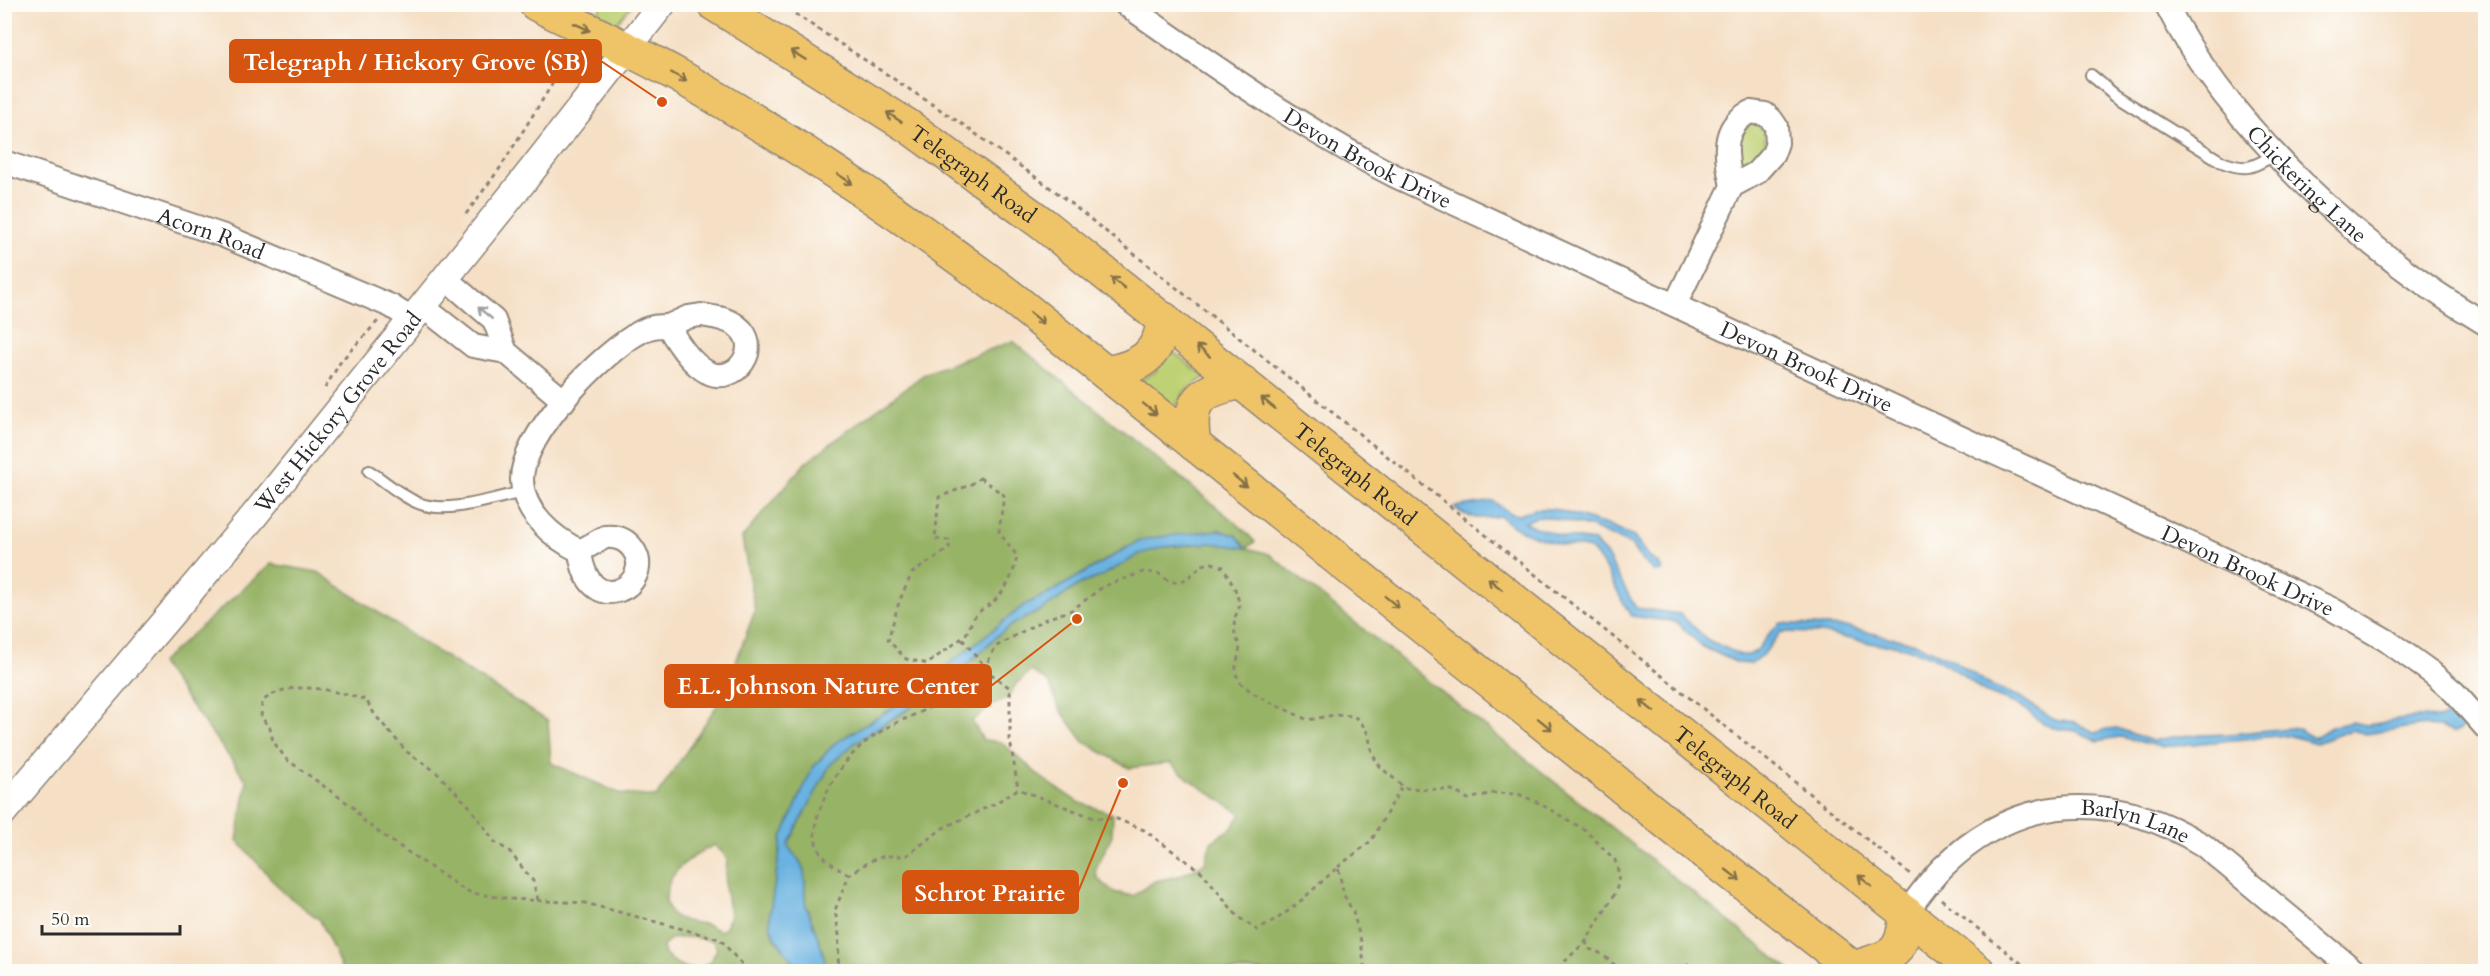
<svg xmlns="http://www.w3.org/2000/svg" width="2490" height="976" font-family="Cardo,serif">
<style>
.green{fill:#bfd174;stroke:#757e50;stroke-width:1.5}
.forest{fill:#97b366;stroke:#616f48;stroke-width:1.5;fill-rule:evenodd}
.water{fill:#69b2e1;stroke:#4a6e86;stroke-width:1.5}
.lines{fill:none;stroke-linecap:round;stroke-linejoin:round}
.service-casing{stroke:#908578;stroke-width:14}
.minor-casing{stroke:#908578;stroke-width:26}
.tertiary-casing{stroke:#908578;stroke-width:30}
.trunk-casing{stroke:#908578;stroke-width:36}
.path{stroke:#908578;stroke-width:3;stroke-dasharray:4.5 4.5;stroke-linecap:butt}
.service{stroke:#fff;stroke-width:10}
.minor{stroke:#fff;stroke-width:22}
.tertiary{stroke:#fff;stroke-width:27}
.trunk{stroke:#efc469;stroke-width:33}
.oneway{stroke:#837047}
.oneway2{stroke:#a0a0a0}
.labels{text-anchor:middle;stroke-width:4.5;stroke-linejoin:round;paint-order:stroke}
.street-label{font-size:22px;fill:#2b2b2b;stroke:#fdfcf7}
.leader{fill:none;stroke:#d5540f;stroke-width:2}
.callout-dot{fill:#d5540f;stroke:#fdfcf7;stroke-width:2}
.callout{fill:#d5540f;stroke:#d5540f;stroke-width:2}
.callout-label{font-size:24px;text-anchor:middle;font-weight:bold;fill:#fff}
</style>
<rect width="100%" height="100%" fill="#fdfcf7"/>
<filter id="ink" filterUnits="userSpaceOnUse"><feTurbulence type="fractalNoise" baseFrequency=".0167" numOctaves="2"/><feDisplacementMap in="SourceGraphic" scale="12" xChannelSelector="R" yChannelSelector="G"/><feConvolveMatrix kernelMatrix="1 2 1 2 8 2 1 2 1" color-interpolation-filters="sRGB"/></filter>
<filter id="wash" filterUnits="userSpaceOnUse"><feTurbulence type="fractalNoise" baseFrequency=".008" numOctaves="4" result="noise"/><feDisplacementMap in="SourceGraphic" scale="24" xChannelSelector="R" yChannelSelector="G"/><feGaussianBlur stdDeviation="1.35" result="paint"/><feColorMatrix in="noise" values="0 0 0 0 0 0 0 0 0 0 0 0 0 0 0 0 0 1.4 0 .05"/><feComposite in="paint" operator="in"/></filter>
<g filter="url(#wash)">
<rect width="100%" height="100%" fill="#f5dfc5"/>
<path class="green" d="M602,5H632L615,25L595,16Z
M1751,123L1758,124L1765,134V152L1742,169H1739L1735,163L1739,135Z
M1171,350L1205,377L1185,391L1175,408L1140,380L1155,372Z"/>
<path class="forest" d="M1013,341L1242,528L1255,542L1247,548L1269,554L1791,971H826C823,943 813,930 806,905C803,893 806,879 803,868C800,858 792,855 788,845L830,765L856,742L901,715L969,663L997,636L1015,623L1056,601L1080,584L1100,577L1139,554L1164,547L1211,543L1245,547L1237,536L1219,530L1137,542L1126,548L1050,593L1026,604L893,708L835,743L812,769L782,838L770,913V925L775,937L800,971H340L342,969L320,920L284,893L237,840L247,781L160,663L271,564L318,572L431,648L548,721L551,763L621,794L656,797L722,698L755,611L742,538L806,462L926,373ZM1031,671L1049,683L1059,708L1084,742L1129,768L1170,763L1190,780L1241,814L1231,829L1211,842L1205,863L1179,876L1155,881L1133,896L1114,892L1097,878L1096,869L1112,835L1113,814L1078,802L1042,778L1001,742L983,740L972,721L993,705L1008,698L1016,684ZM714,845L723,853L727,860L725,886L730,916L726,927L721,931C715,929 709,925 704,924C693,922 681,922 672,914C668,911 666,904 666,898C667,870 691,857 714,845ZM690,937L713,941L717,948C708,976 684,972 665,955L663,947L670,939Z"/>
<path class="water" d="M1493,501L1510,513L1519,515L1534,509H1554L1607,525L1634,537L1648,556L1660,565L1662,571L1655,572L1642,561L1630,544L1590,527L1546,517H1536L1524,523L1564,537L1593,541L1606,554L1636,608L1680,614L1708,640L1741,655H1749L1757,650L1772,630L1780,623L1845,627L1915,643L1955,661L1990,685L2020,697L2054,720L2076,723L2096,733L2106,729L2117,728L2152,741L2177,736L2230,734L2288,728L2298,729L2314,738L2331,727L2352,722L2367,725L2417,717L2441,718L2458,713L2467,726L2454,733L2440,727L2418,726L2366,734L2352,730L2316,743L2287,735L2161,747L2120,737L2098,741L2076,731L2053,728L2044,724L2021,706L1984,692L1960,673L1931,656L1894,645H1880L1821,633L1781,632L1763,655L1751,664L1738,663L1703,647L1676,622L1631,616C1621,602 1602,556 1590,549C1582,546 1570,547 1562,545C1541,539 1516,532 1500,516C1481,519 1469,521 1454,507Z
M1219,530L1237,536L1246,548L1211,543L1164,547L1140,554L1100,577L1080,584L1044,609L1015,623L997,636L969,663L920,701L856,742L830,765L788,845C792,855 801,859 803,869C807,880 803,894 806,906C814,929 823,945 826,969V971H800L775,937L770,925V913L782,838L812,769L835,743L893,708L1026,604L1050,593L1137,542L1151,538Z"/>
</g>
<g filter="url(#ink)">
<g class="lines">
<defs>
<path id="service" d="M2091,75L2115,95L2222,162C2248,172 2253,167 2276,154
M369,471C385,481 403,498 421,504C449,514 494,498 523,492"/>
<g id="minor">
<path id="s1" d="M1125,4C1213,66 1300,127 1395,176L2332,609L2386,640L2432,673L2454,692L2486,728"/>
<path id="s2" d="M2166,4C2228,128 2367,254 2486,324"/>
<path id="s3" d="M4,162L224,236L391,306L411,319"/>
<path d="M445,278L494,320L506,352L564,401"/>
<path d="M1675,305L1732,186L1756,173L1773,154L1777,143L1776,126L1771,119L1765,114L1750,112C1719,128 1726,157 1732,186"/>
<path d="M422,306L473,346L506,352"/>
<path d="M701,315C713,317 727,318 737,326C764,346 736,387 707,372C690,363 677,342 668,326L688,317Z"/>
<path d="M605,537C616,536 626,539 633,549C657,584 588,624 580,551Z"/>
<path d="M580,551C553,538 523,513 522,480C521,435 603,351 642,331C651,326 659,326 668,326"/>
<path id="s4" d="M1906,913C1918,897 1929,881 1943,867C2020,791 2115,791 2203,845L2356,972"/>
</g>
<g id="tertiary">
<path id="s5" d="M4,811L253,517L521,184L662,4"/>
</g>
<g id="trunk">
<path d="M536,4C584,28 632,50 679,76C796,143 909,219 1016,301L1687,839L1858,972"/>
<path id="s6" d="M714,4L908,126L1043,224L1979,972"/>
<path d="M1106,373C1140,367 1159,356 1164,319"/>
<path d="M1194,444C1187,398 1199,391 1242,382"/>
<path d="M1854,968C1893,955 1902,957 1906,913"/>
</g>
</defs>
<use href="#service" class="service-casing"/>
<use href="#minor" class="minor-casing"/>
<use href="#tertiary" class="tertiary-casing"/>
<use href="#trunk" class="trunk-casing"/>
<path class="path" d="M780,4L962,124L1059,194L1910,874
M466,214L500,168L574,49
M325,388L341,361L378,321
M980,478L1004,495L999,532L1017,556C1014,574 1006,591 991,604C986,607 980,610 976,615C970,621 970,632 962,638C951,647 939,654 928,664L906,659L888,640L899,602L912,573L949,549V540L935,539L939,497L970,485Z
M962,639L991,674L1010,688V740L1018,789
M1338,867L1371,841L1402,786
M849,875C819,858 807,844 820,809C835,769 857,742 896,723C918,713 938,706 954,687L961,686L974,669L985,668L995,647L1043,620L1072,610L1104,586L1143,572L1158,573L1170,582H1178L1187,579L1202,565L1212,563L1223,567L1235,589L1240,605L1234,620L1235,635L1240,647L1235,672L1241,684L1259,697L1308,720L1334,715L1354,716C1377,736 1364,744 1379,765C1386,773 1397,780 1404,788L1452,790L1468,799L1494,793L1518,794L1537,802L1585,830L1615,860L1619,875L1616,892L1586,941L1554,972
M1941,899L2032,972
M538,900L533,881L509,851L495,842L469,806L435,771L407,752L375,715L366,700C336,691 287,677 262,702L261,717L270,728L273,741L286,759L353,807L364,821L381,834L463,889L472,893L511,899L585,903L720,939L748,972
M1586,941L1588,949C1607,952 1611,967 1626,972
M4,971L6,972
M838,972L839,935L835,910L849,875L870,861L885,856H906L943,828L994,804L1018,789L1094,818L1117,819L1144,830L1203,873L1238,917L1257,930C1288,916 1312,890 1338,867L1344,895L1353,912L1361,941L1365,972
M1642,972L1688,965L1697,972"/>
<use href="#service" class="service"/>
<use href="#minor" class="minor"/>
<use href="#tertiary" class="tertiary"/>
<use href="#trunk" class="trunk"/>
</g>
<defs><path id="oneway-shaft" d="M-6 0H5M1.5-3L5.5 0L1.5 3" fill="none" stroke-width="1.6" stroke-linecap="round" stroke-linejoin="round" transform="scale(1.5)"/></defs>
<g class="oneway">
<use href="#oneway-shaft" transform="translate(582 27) rotate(25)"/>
<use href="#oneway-shaft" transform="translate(798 55) rotate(-148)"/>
<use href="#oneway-shaft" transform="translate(679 77) rotate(30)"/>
<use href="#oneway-shaft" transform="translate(894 117) rotate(-147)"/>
<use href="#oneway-shaft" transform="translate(845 179) rotate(33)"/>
<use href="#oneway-shaft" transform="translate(1118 283) rotate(-142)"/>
<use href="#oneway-shaft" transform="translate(1037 318) rotate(39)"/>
<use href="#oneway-shaft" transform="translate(1203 351) rotate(-141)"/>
<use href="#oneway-shaft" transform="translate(1268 403) rotate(-141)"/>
<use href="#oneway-shaft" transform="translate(1150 409) rotate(39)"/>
<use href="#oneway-shaft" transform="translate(1240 481) rotate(39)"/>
<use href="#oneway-shaft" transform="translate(1495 584) rotate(-141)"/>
<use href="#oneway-shaft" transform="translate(1392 602) rotate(39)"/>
<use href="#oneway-shaft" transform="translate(1647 706) rotate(-141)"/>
<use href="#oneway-shaft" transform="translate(1545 724) rotate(39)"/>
<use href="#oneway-shaft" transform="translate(1733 875) rotate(38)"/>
<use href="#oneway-shaft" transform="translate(1865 881) rotate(-141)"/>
</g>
<use class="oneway2" href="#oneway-shaft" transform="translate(485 313) rotate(-140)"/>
</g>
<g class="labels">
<g class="street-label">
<text dy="8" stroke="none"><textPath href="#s1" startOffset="288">Devon Brook Drive</textPath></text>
<text dy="8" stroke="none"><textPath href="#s6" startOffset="310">Telegraph Road</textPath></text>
<text dy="8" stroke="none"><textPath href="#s2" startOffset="230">Chickering Lane</textPath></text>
<text dy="8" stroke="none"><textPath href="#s3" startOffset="219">Acorn Road</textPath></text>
<text dy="8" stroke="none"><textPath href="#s1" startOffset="774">Devon Brook Drive</textPath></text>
<text dy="8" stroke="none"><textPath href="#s5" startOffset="520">West Hickory Grove Road</textPath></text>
<text dy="8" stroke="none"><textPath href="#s6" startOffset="796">Telegraph Road</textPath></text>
<text dy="8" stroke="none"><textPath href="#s1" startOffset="1260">Devon Brook Drive</textPath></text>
<text dy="8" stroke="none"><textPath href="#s6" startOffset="1282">Telegraph Road</textPath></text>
<text dy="8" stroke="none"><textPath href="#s4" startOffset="270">Barlyn Lane</textPath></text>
</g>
</g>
<path class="leader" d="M662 102L601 61M1077 619L991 686M1123 783L1078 892"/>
<g class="callout-dot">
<circle cx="662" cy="102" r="6"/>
<circle cx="1077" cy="619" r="6"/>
<circle cx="1123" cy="783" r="6"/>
</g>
<g class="callout">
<rect x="230" y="40" width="371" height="42" rx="6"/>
<rect x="665" y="665" width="326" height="42" rx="6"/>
<rect x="903" y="871" width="175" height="42" rx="6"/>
</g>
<g class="callout-label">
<text x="416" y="70">Telegraph / Hickory Grove (SB)</text>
<text x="828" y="694">E.L. Johnson Nature Center</text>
<text x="990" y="901">Schrot Prairie</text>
</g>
<rect width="2490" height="976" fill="none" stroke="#fdfcf7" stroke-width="24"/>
<path d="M42 925v9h138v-9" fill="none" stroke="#2b2b2b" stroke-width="3"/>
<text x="51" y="925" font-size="18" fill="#2b2b2b" stroke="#fdfcf7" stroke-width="4.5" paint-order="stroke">50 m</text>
</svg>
